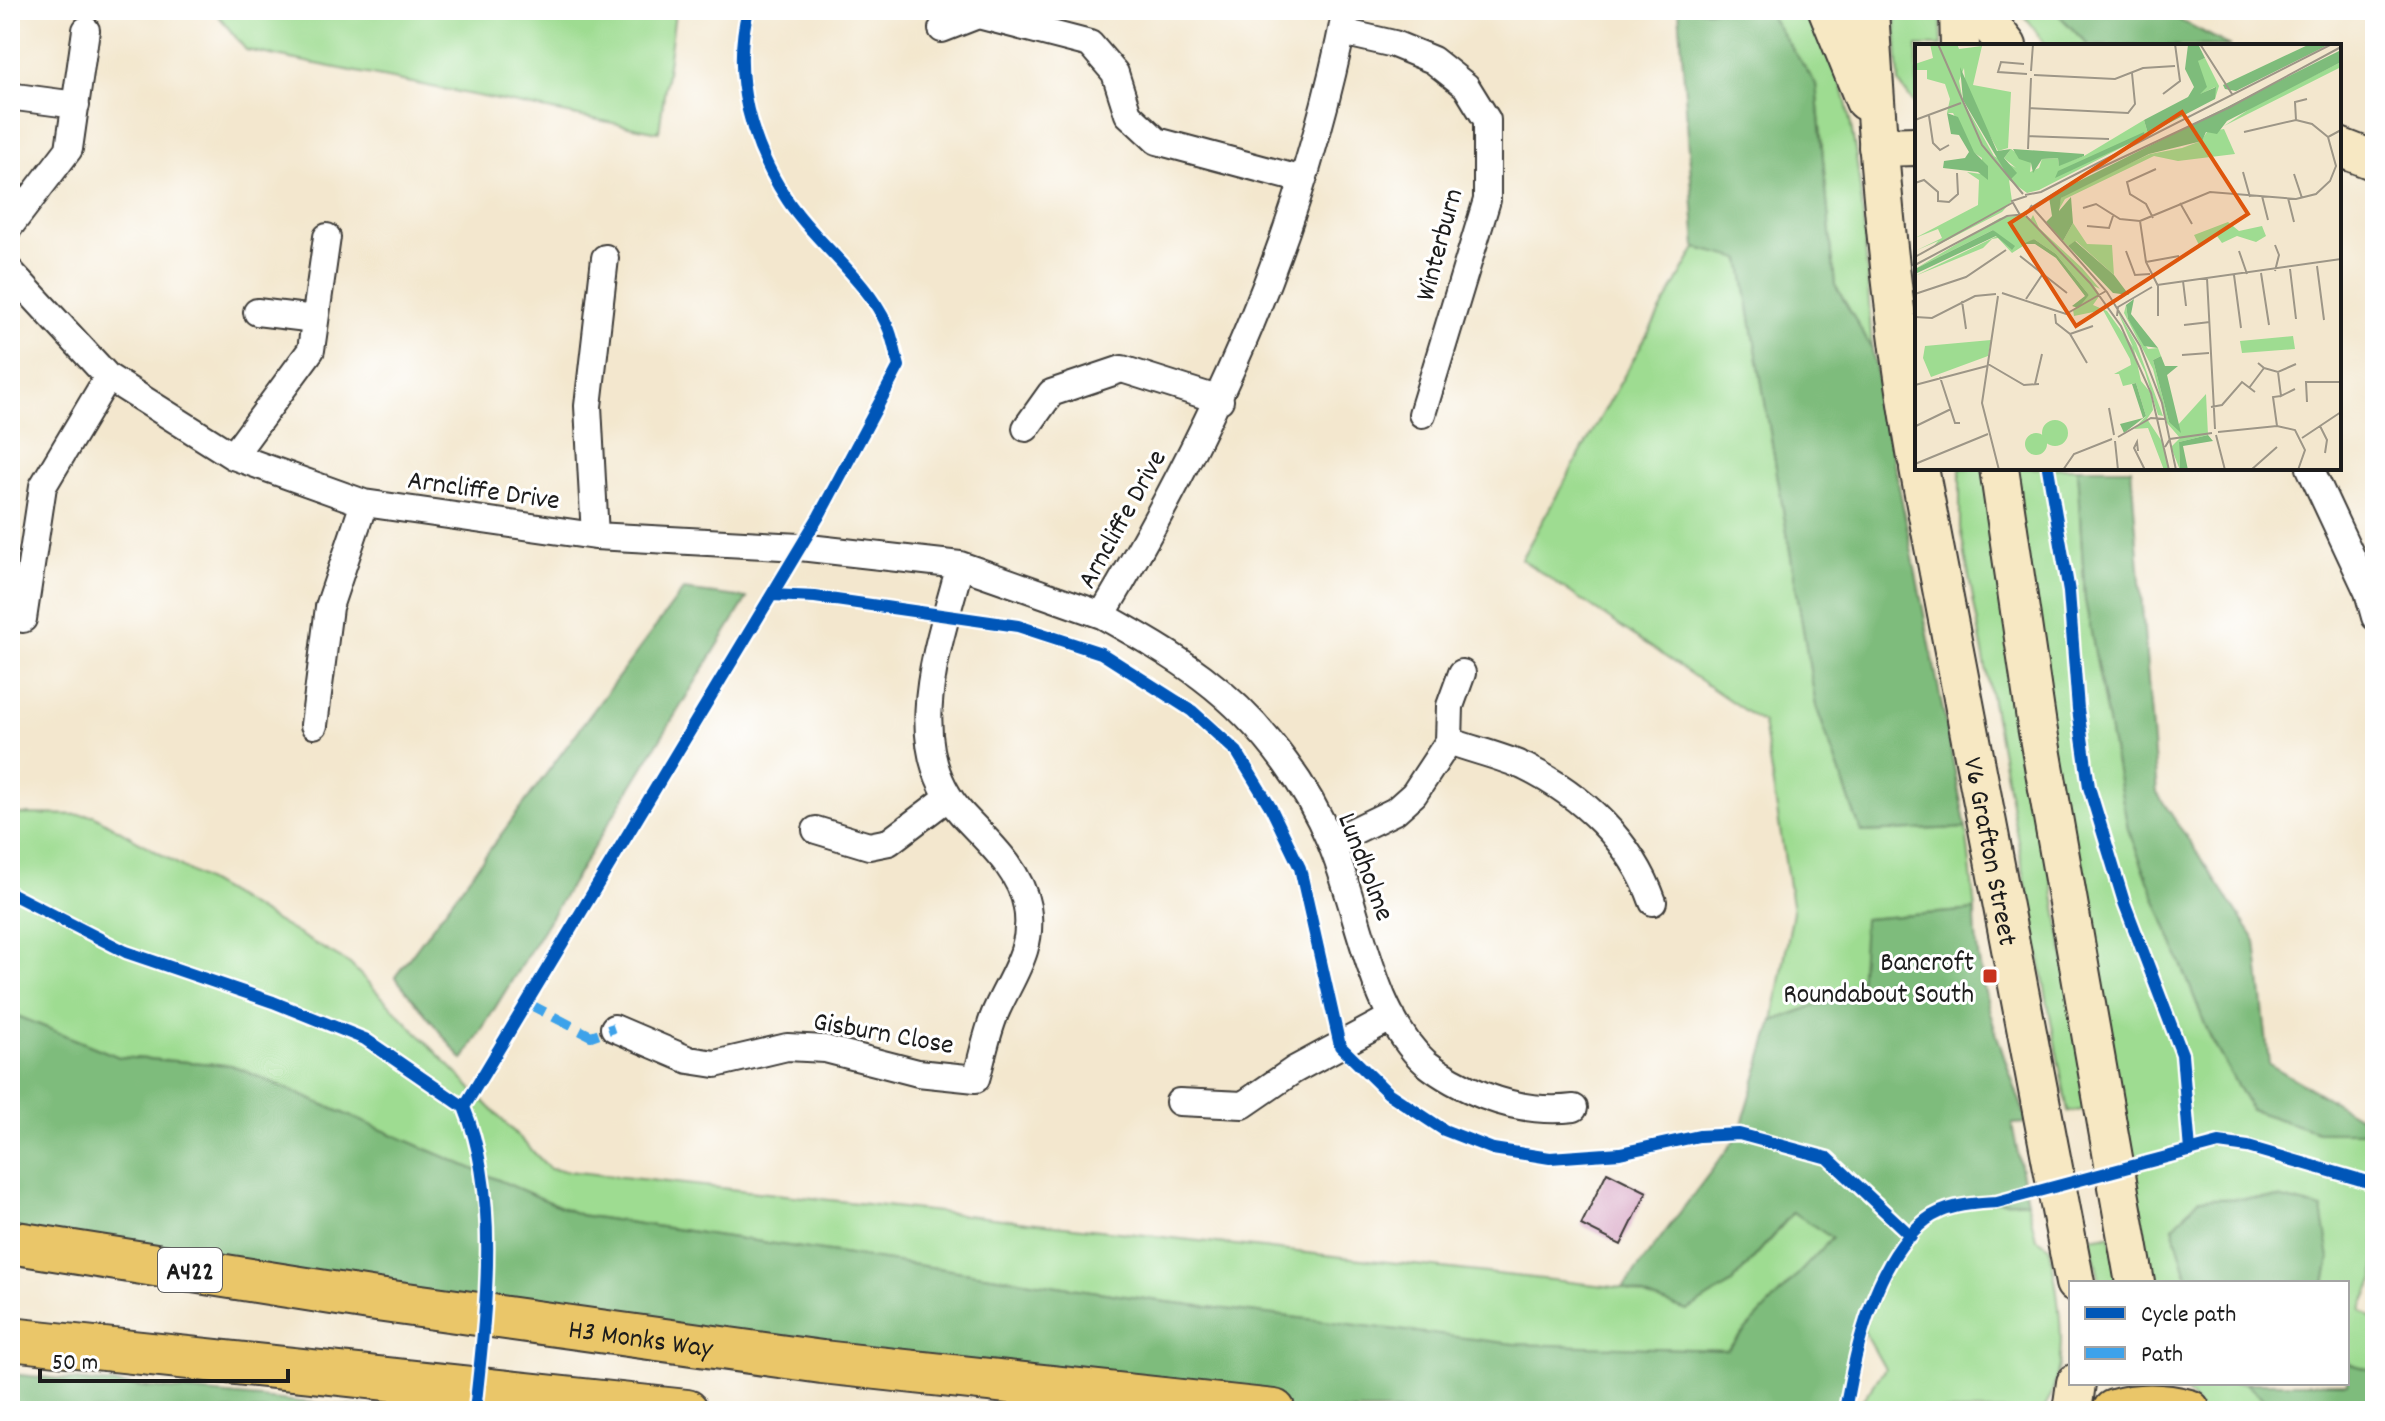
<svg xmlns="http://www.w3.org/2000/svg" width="2385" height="1421" font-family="Dekko,sans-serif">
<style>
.green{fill:#9edc91;stroke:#5d7c56;stroke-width:2}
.forest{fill:#7ebc7b;stroke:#4d6c4c;stroke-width:2}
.building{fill:#ce8fb5}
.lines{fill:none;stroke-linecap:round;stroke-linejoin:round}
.street-casing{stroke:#3c3a37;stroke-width:30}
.secondary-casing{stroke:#3c3a37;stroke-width:42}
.primary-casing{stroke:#3c3a37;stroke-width:46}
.street{stroke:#fff;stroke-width:26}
.secondary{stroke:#f7e8c3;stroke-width:38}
.primary{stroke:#eac669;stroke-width:42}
.quiet{stroke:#3da2ea;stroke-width:10;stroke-dasharray:20 10;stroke-linecap:butt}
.cycleway-casing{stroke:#fff;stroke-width:17}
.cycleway{stroke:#0057b8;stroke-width:12}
.poi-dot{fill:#c8321e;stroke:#fff;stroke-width:3}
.labels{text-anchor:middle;stroke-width:6;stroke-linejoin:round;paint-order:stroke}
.shield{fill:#fff;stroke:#606060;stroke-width:2}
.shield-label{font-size:26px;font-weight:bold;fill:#1c1c1c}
.street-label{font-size:28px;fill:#1c1c1c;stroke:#fff}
.poi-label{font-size:28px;fill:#1c1c1c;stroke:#fff;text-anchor:end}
.inset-road{fill:none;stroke:#9d9687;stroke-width:2}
.view{fill:#de560d;fill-opacity:0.15;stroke:#de560d;stroke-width:4}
.inset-edge{fill:none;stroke:#1c1c1c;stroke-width:4}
</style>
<rect width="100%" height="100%" fill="#fff"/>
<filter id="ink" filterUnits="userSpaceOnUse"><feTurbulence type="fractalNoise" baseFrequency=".0125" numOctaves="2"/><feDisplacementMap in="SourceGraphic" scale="16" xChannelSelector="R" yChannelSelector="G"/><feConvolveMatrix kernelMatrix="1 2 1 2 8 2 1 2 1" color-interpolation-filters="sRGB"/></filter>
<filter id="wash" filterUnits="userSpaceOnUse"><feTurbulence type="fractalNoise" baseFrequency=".006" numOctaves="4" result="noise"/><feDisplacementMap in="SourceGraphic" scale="32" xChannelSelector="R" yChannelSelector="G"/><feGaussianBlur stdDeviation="1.8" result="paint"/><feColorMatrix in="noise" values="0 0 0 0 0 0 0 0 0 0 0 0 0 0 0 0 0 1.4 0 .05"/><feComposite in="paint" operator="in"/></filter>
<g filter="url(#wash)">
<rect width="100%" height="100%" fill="#f3e7ce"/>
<path class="green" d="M214,10L675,13L659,132L246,50Z
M1766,10H1809C1863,83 1865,257 1872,349L1835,285L1816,84Z
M1895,10H1941L1942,46H1917V108L1899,83Z
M2021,10H2054L2089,46H2046Z
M1696,248L1741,258L1816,706L1861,832L1966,828L1975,910L1865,919L1860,989L1773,1021L1793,911L1763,723L1521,559Z
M1960,468H1984L2089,1109L2068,1112L1960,528Z
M1999,468H2077L2085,600L2128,829L2210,1037L2251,1110L2318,1132H2375V1279L2361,1310L2375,1320V1371L2349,1364L2347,1359V1283H2325L2330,1258L2173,1227L2189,1283H2135Z
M10,814L93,815L350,964L550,1169L1623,1288L1687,1311L1732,1283L1794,1212L1833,1238L1727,1350L1515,1345L1159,1301L580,1215L231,1065L119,1057L10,1013Z
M2027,1201L2036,1238L2050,1247C2058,1300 2073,1361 2043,1411H1854L1885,1369L1861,1326C1884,1280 1903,1219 1959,1205C1979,1199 2006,1202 2027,1201Z
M2110,1235L2121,1283H2100L2090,1238Z
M2180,1383H2245L2278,1411H2200Z"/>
<path class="forest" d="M1679,10H1766L1816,84L1835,285L1872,349L1966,828L1861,832L1816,706L1741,259L1696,248Z
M2054,10H2161L2230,46H2089Z
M2077,468H2131L2157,793L2256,941L2269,1064L2375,1126V1132H2318L2251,1110L2210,1037L2128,829L2085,600Z
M683,590L747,598L463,1060L395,977Z
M1975,910C1975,987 2002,1051 2028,1123L2012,1124L2027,1201C2006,1202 1980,1199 1959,1205C1881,1224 1856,1344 1845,1411H1274L10,1242V1013L119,1057L231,1065L580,1215L1159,1301L1515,1344L1727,1350L1832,1238L1793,1212L1732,1283L1687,1311L1623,1288L1739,1134L1773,1021L1860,989L1864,919Z
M2279,1198L2322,1209L2330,1258L2325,1283H2189L2173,1227L2199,1199Z
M2347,1359L2349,1364L2375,1371V1411H2278L2245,1383H2347Z
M10,1374L396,1411H10Z"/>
<g id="blocks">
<path class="building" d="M1607,1172L1647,1192L1621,1245L1581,1225Z"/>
</g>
</g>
<g filter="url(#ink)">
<use href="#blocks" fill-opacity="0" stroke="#3c3a37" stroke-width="2"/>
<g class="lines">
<defs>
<path id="street" d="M942,29L978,15L1090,44L1115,73L1128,114L1157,141L1303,180
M1342,32L1394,44L1433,60L1466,86L1487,120V200L1422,414
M16,97L76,105
M10,226L69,149L86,30
M10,271L108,377L233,456L364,503L595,536L800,547L960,565L1102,615C1217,422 1303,231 1346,10
M257,312L315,319
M1026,428L1051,393L1122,369L1220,400
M233,456L311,350L327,237
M2310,468L2368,592L2375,617
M595,536L588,406L605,258
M1102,615C1177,657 1233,690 1285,762C1302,785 1319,815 1330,841C1359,907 1370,1014 1426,1063C1442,1076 1465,1088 1485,1096C1514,1107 1542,1112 1574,1108
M23,619L43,486L108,377
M314,725L329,607L364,503
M1449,741L1450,706L1462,673
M816,830L869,846L889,842L947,798
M1331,842L1395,811L1414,794L1449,741C1473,750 1501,756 1525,767C1582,795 1632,842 1653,902
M614,1028L689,1060L715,1064L787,1047L825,1049L918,1073L976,1079C983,1056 987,1030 997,1009C1013,974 1034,948 1027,907C1020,869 987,841 962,814C899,745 940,643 960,565
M1179,1102L1243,1105L1294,1070L1392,1017"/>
<g id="secondary">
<path d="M1828,10L1865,101"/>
<path d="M1869,10C1878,160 1891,310 1917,458"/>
<path d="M1959,10L1960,46"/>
<path d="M1986,10L1992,27L2007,46"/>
<path d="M1878,147L1917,146"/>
<path d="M2339,147L2375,161"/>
<path id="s1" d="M1919,468L2075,1283"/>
<path d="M1999,468L2037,726L2135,1283"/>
<path d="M2072,1411L2076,1383"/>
</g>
<g id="primary">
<path id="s2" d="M10,1242L370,1299L822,1362L1274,1411"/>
<path d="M10,1339L687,1411"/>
<path d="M2114,1411C2140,1403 2163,1404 2189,1411"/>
</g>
</defs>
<use href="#street" class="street-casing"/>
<use href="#secondary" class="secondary-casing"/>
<use href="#primary" class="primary-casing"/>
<use href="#street" class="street"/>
<use href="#secondary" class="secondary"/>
<use href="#primary" class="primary"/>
<path class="quiet" d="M527,1003L591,1036L614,1028"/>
<defs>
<path id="cycleway" d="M2048,468L2069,592L2078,709L2089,787L2124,902L2182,1054L2190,1151
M772,595L815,597L1018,626L1101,653L1192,711L1237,752L1271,808L1300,868L1340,1046L1388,1093L1444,1130L1493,1149L1550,1158L1620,1153L1699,1136L1739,1134L1828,1158L1911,1236
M10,893L126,952L273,1002L365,1039L464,1107
M475,1411C485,1317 501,1196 464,1107L819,516L899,366C895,353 893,337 887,325C865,277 817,244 788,201C751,145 731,76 748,10
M1845,1411C1855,1351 1875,1259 1926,1220C1947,1204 1972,1204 1997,1202L2219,1143L2248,1147L2375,1184"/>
</defs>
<use href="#cycleway" class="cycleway-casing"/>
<use href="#cycleway" class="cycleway"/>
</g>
</g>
<rect class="poi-dot" x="1982" y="968" width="16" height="16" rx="4"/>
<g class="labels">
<rect class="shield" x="158" y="1248" width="64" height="44" rx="6"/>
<g class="shield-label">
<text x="190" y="1279">A422</text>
</g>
<g class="street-label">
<text transform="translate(1437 244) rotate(-75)" y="10">Winterburn</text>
<text transform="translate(484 488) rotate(8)" y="10">Arncliffe Drive</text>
<text transform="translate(1120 518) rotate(-61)" y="10">Arncliffe Drive</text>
<text dy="10" stroke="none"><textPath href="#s1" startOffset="390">V6 Grafton Street</textPath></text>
<text transform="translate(1368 866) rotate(69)" y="10">Lundholme</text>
<text transform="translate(884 1031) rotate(10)" y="10">Gisburn Close</text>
<text dy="10" stroke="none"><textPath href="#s2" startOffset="638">H3 Monks Way</textPath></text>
</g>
<g class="poi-label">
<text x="1974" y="970">Bancroft<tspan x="1974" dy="32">Roundabout South</tspan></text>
</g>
</g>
<g transform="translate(1915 44)">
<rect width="426" height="426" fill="#f3e7ce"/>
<path d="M15,0H42L44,5L67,2L58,41L96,48L93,104L83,107L51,46L49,24L44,37L48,57L79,112L101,124L89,114L96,105L116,119L115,128L124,124L127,115L143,114L144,121L169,112L229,76L233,90L124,146L112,149L94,136L97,157L87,168L17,204L23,197L0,207L27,194L23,185L0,194L63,161L64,136L52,128L66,130L67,114L58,108L38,69H32L35,55L30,40L12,35V26H0V20L18,14ZM290,14L304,42L300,55L296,52L300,43L284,51L282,17ZM426,18V23L309,82L342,60ZM309,85L320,110L263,117L239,112L150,155L143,167L146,154L161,144L235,110L267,104L286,97L292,88ZM108,171L116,175L118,171L124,184L167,224L185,245L179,242L185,251L178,261L192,267L218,303L202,266L221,299L248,372L243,371L230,328L219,305L226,337L236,349L238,366L232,375L248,399L254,426H249L233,384L219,385L231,372L221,339L208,342L204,330H199L216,321L215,315L188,266L159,272L158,266L174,251L141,210L119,195L97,209L83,194L77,195L68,204L0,232L82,192L97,206L78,186L0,225L85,174ZM313,178L324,187L347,182L351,192L341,198L322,192L307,199L302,192L284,201L279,191ZM158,179L172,200L197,201L199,231L161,197L153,202L148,197ZM211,261L213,275L233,305L243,304L246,312L238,316L254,378L262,382L291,350L293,391L264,398L265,426L256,403L265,394L252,379L238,325L209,269ZM378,292L380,305L327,309L325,297ZM76,296L73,312L16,333L8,314L10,302ZM127 389a13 13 0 1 1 26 0a13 13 0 1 1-26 0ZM110 400a11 11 0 1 1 22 0a11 11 0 1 1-22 0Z" fill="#9edc91"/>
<path d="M283,0L290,14L283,17L292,43L285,50L301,43L300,55L233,90L229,76L273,53L279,43L270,25L273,1ZM395,0H415L321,47L310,45L308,41ZM426,6V18L312,77L302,90L291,88L287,97L234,110L146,154L144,167L156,153L158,179L148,197L131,178L137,172L134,153L138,150ZM45,23L82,107L96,105L89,114L102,129L95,136L48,56ZM32,69L43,73L59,108L73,122V136L63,128L28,124L29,117L50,114L54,108L44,91L36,90ZM229,88L230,92L140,134L143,127ZM98,105L169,110V112L144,122L143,114L127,115L118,129L116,119L104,115ZM78,186L100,202L97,206L81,192L0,230V225ZM119,195L141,210L174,251L163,264L157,262L170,252L141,214L120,200H108ZM160,197L199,231L214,251L198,249L153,202ZM219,255L216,270L243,304L229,302L213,275L211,261ZM246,312L250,322H263L252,331L266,389L254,378L238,316ZM221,339L231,372L209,389L205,380L228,374L217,340ZM293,391L298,397L268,402L273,426H265L264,398Z" fill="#7ebc7b"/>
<path class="inset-road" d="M23,0L67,101L108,150M285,0L317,50M109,20L86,18L83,28L112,30M116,27L118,0M119,31L200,35L228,24L260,22M248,50L265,37L260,0M114,64L213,69L220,60L217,29M14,72L18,99L25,106L34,101M0,76L46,59M381,76L380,58L392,55M329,88L381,76L397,80L413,93M113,92L194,95M113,105L116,34M328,128L335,153M379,130L387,154M0,139L9,136L23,148V157L34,158L43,150L42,129M110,151L126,148L417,0M347,152L353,176M373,154L379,178M265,159L277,180M117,163L192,248L225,302L247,359L261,426M117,163L168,132L313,64L426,3M168,164L181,160L205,175L225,177M105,171L97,157L112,152M111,172L175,239L206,282L236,349L254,426M238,174L231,160L215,150L212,138L241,125M172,182L194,184L198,172M360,201L364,211L360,227M211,207L220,231L235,230M324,207L332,230M105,212L152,249M0,213L97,159M231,218L264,212M0,221L92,172L111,170L117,161M402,222L409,276M375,225L381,275M346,229L354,281M319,231L326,284M292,234L300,385M268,237L271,262M242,241L426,215M87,249L151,270L191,247M0,250L51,233L91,206M83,252L67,359L84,426M111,255L127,231M47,257L51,285M140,270L141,279L155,290L172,319M202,272L203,263L237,243M243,272V242L231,218L225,177L295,148L381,155L401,150L415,137L421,122L413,93L426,86M0,273L17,274L60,252L81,250M269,281L295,278M155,290L178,282M267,311L294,309M73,320L109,341L124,340M349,324L363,328L381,320M363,328L366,352L380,345M25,333L40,379H45M120,340L127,310M0,341L72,322M334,344L349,324L343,319M392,358L391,338H426M296,363L307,361L327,338L340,348M194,364L199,391M1,382L36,365M362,382L358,353L366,352M405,382L412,396L410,409M303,388L362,382L380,386L390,406L383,426M301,391L310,426H325M203,393L236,374L250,375M387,394L426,368M200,397L203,426M250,403L255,395L297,389M223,407L222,398L219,404L230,426M0,420L73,390M148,426L159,410L197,395M336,426L362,403"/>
<path class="view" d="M267,68L333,170L161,282L95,179Z"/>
<rect width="426" height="426" class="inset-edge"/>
</g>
<rect width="2385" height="1421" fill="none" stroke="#fff" stroke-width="40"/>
<rect x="2069" y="1281" width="280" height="104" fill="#ffffff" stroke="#a4a4a4" stroke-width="2"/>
<rect x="2085" y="1307" width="40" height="12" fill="#0057b8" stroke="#a4a4a4" stroke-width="2"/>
<text x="2141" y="1321" font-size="24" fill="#1c1c1c">Cycle path</text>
<rect x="2085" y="1347" width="40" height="12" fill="#3da2ea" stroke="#a4a4a4" stroke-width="2"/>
<text x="2141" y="1361" font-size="24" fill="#1c1c1c">Path</text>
<path d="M40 1369v12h248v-12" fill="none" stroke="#1c1c1c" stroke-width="4"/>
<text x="52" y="1369" font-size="24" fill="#1c1c1c" stroke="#ffffff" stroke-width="6" paint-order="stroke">50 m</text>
</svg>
